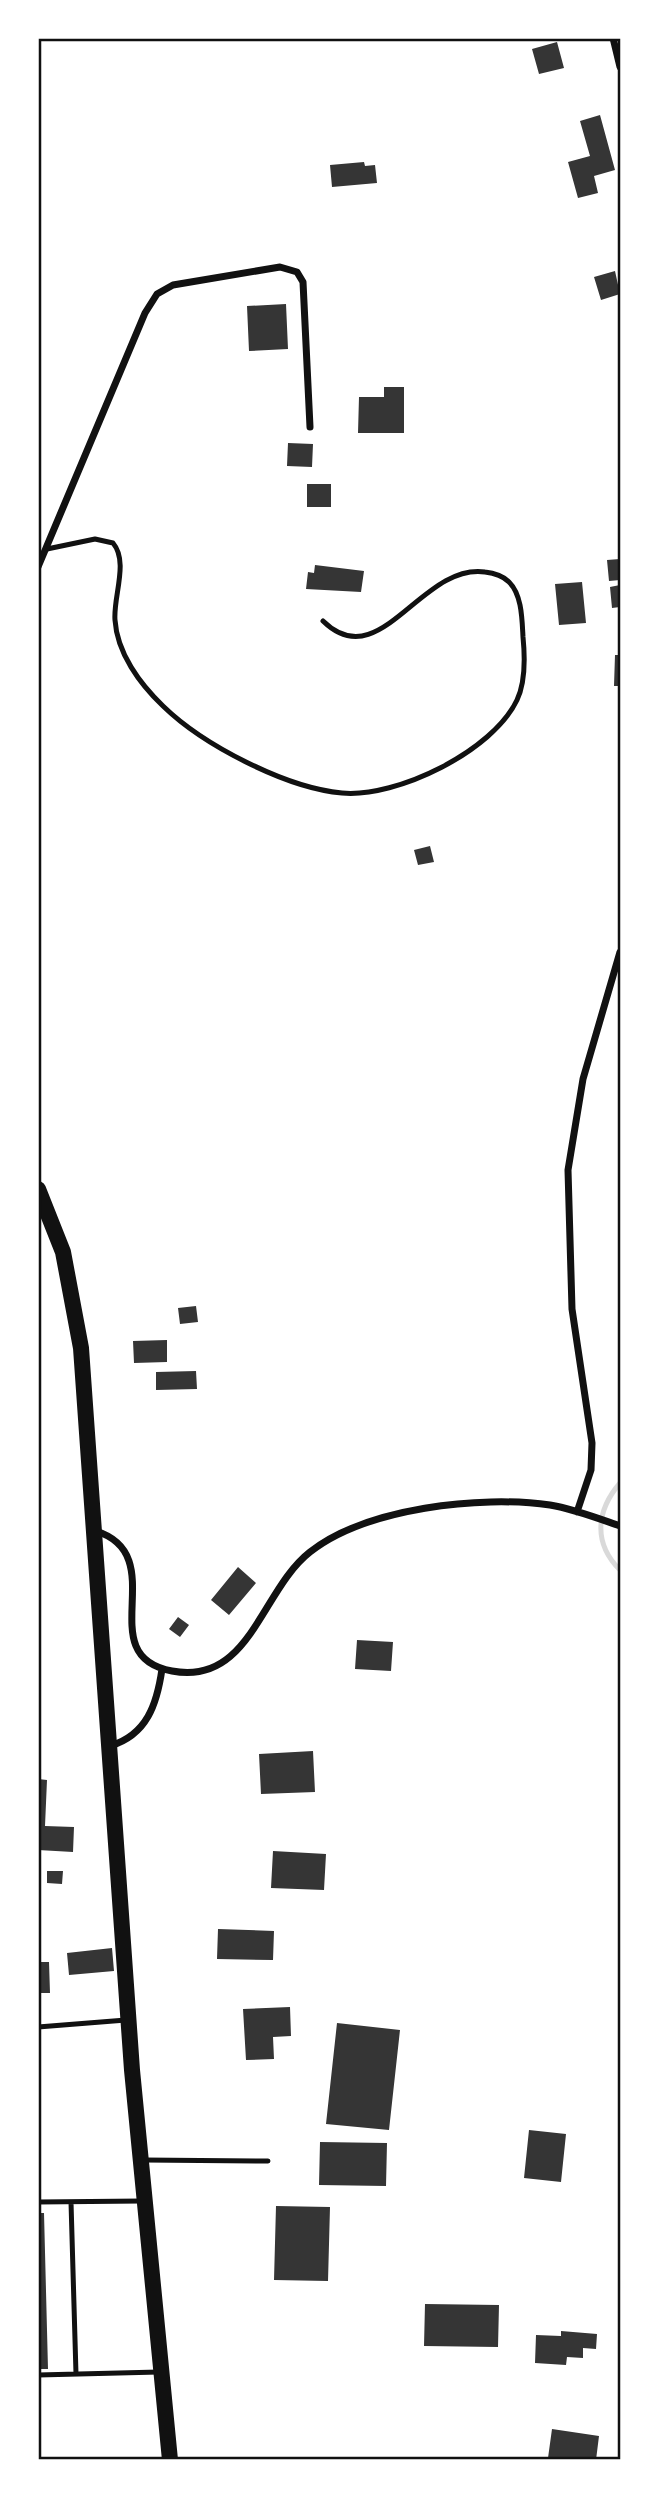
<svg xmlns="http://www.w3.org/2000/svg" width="659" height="2498" font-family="Literata,serif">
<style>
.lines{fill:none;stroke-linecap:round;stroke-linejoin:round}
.stream{stroke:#d9d9d9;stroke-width:5}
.building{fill:#353535}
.service{stroke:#111;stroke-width:5}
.minor{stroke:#111;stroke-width:7}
.primary{stroke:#111;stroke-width:16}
.neatline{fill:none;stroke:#111;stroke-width:2.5}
</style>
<rect width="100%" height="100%" fill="#fff"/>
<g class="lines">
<path class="stream" d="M620,1483C596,1511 593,1543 620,1570"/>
</g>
<path class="building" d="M557,42L564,68L539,74L532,49Z
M600,115L615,170L594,176L598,193L578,198L568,162L590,156L580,121Z
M364,162L365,166L375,165L377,183L332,187L330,165Z
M615,271L620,294L601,300L594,277Z
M286,304L288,349L249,351L247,306Z
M384,387H404V433H358L359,397H384Z
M288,443L313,444L312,467L287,466Z
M307,484H331V507H307Z
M620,559V580L609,581L607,560Z
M315,565L364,571L361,592L306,589L308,572L314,573Z
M582,582L586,623L559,625L555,584Z
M620,585V607L612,608L610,587Z
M615,655H620V686H614Z
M430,846L434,862L418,865L414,850Z
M196,1306L198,1322L180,1324L178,1308Z
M167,1340V1362L134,1363L133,1341Z
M196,1371L197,1389L156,1390V1372Z
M238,1567L256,1583L229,1615L211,1600Z
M178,1617L189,1625L180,1637L169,1629Z
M357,1640L393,1642L391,1671L355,1669Z
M313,1751L315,1792L261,1794L259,1754Z
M38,1779L47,1780L45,1826L74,1827L73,1852L38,1850Z
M273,1851L326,1854L324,1890L271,1888Z
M47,1871H63L62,1884L47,1883Z
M218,1929L274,1931L273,1960L217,1959Z
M112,1948L114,1971L69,1975L67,1953Z
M38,1962H49L50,1993H38Z
M290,2007L291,2036L273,2037L274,2059L246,2060L243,2009Z
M337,2023L400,2030L389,2130L326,2124Z
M529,2130L566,2134L561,2182L524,2178Z
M320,2142L387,2143L386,2186L319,2185Z
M276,2206L330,2207L328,2281L274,2280Z
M38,2213H44L48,2369H38Z
M425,2304L499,2305L498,2347L424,2346Z
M561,2331L597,2334L596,2349L583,2348V2358L567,2357L566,2365L535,2363L536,2335L561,2336Z
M552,2429L599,2436L596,2460L548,2458Z"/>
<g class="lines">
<path class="service" d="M47,549L95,539L113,543C129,562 113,597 115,620C117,653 140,684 163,706C203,745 286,788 342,793C397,798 493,751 517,700C526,681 525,657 523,637C522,619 522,595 509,582C502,575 494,573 485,572C421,563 380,677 323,621
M38,2027L126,2020
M144,2160L268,2161
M38,2202L142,2201
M71,2202L76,2374
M38,2375L159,2372"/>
<path class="minor" d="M613,38L620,67
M38,567L145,313L157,294L173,285L280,267L297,272L303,282L310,427
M577,1512L591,1470L592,1443L572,1309L568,1170L583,1079L620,952
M96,1531C174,1556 89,1656 172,1671C250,1686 261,1590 310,1552C366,1508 480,1495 550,1505C574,1509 597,1518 620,1526
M110,1746C147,1735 157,1704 162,1669"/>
<path class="primary" d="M38,1189L63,1252L81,1348L132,2070L170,2460"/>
</g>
<rect width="659" height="2498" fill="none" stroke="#ffffff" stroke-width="80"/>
<rect x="40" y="40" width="579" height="2418" class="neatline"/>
</svg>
